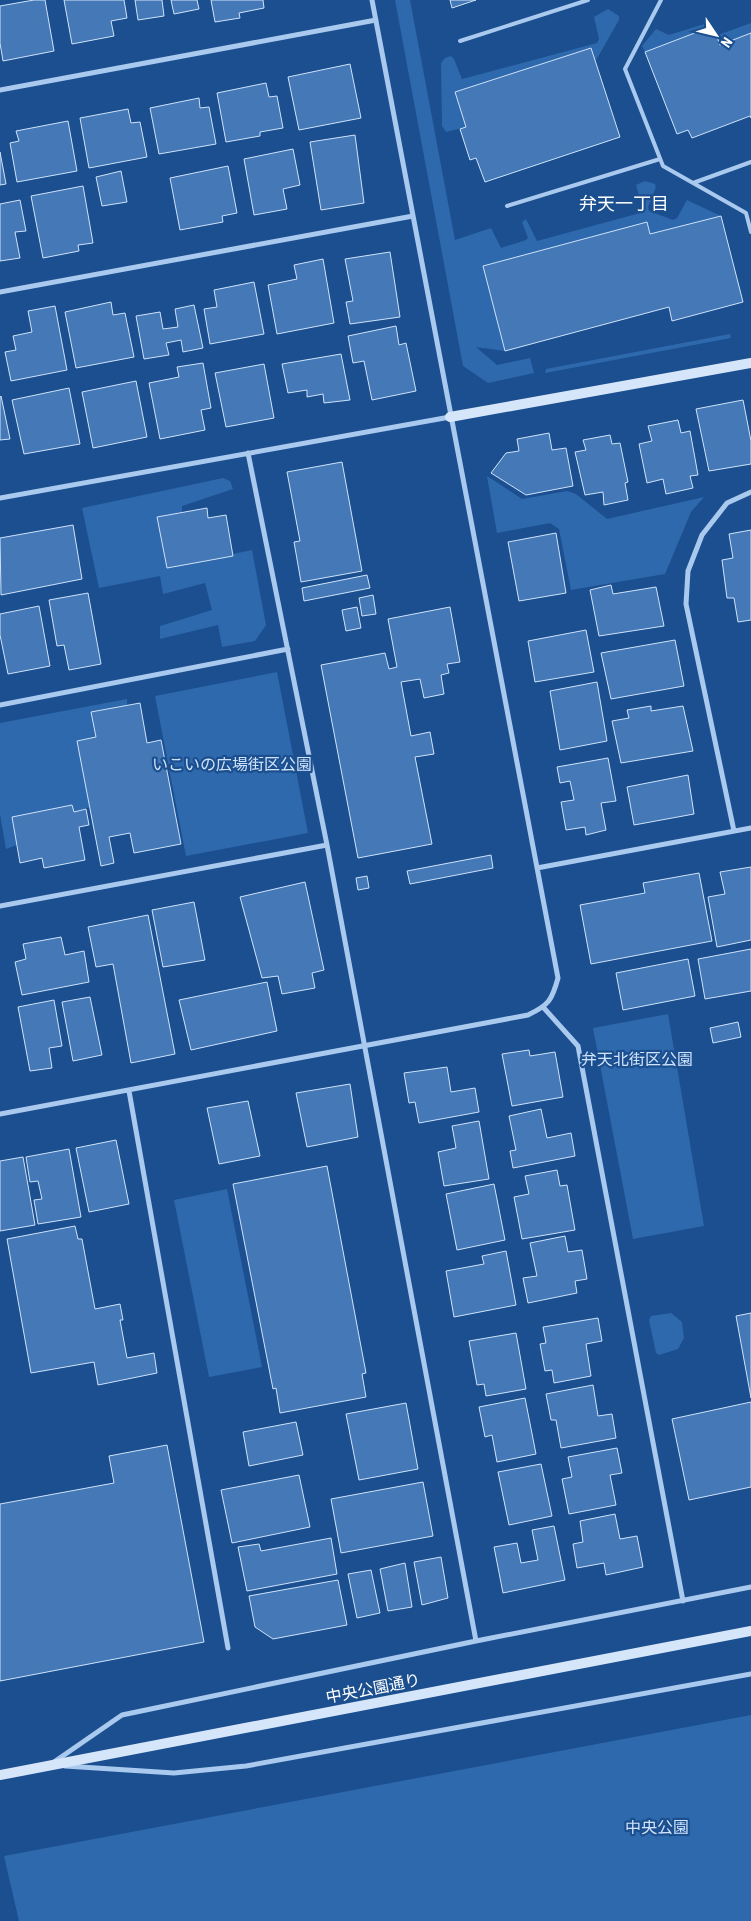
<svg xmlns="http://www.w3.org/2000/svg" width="751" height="1921" font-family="'Roboto Condensed','Noto Sans JP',sans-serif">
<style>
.green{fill:#2e69ad}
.building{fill:#4478b7;stroke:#cfe3fa}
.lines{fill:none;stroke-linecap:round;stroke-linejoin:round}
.lane{stroke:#a9c9ee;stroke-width:4}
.street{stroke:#a9c9ee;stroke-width:5}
.secondary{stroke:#d6e6fa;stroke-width:10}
.labels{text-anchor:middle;stroke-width:4.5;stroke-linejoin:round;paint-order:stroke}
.park-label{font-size:16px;fill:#cfe3fa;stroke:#1b4f8f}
.street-label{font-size:16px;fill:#fff;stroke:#1b4f8f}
.neighbourhood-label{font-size:18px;fill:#fff;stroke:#1b4f8f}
</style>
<rect width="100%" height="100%" fill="#1b4f8f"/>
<path class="green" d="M395,0H410L455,240L491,228L501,248L526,240L528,238L522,222L526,219L537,241L640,213L643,209L636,185L645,181L655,184L656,187L648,207L649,211L673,220L677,218L687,200L721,216L650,234L647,222L483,266L505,351L476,347L497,365L530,358L534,373L488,383L463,366Z
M608,9L619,16V20L595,62L591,48L455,92L466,127L446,132L442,126L441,63L445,58L451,56L454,59L462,79L597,43L599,39L594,17Z
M711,22L718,35L751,23V33L720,45L712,26L645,52L642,46L656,29L669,35Z
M730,334L731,338L545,373L546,369Z
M487,476L522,499L567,491L576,494L607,519L704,497L691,512L665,574L571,590L559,529L550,523L497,533Z
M223,478L230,481L233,489L182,506V512L157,517L167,568L252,550L266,625L255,641L222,647L218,625L160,639V626L212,610L205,583L163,594L160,576L99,588L82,508Z
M277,672L308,833L186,856L155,696Z
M127,699V706L91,712L96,737L78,741L90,807L74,812L72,805L13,817L17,845L6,849L0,814V723Z
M668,1014L704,1226L633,1239L593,1028Z
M227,1189L262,1367L209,1377L174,1200Z
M671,1313L682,1322L684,1338L678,1349L659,1355L656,1353L649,1320L651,1316Z
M751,1715V1921H19L4,1856Z"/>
<path class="building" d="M34,0H45L54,51L3,61L0,43V6Z
M64,0H124L127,18L111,21L114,36L72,44Z
M135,0H162L164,16L138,20Z
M171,0H197L199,9L174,14Z
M211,0H263L264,8L239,13L240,18L215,22Z
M450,0H476L452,8Z
M713,26L720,45L751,33V118L750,116L692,138L688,130L677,134L645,52Z
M591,48L620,137L485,182L476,158L470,160L460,129L466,127L455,92Z
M350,64L361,118L299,130L288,77Z
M266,83L269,97L277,96L283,128L260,132V136L226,142L217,93Z
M199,98L200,108L209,107L216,144L159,154L150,108Z
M128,109L131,123L140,122L147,157L89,168L80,118Z
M68,121L77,171L17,182L10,143L19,141L16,131Z
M355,135L364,203L321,210L310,142Z
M293,149L300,185L283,189L287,209L254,215L244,159Z
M0,152L6,184L0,185Z
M228,166L237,213L222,216L223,222L180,230L170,178Z
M121,171L127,202L102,206L96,177Z
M83,186L93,243L78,245L79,251L43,258L31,196Z
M20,200L26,231L15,232L20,258L0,261V204Z
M721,216L743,302L672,321L669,307L505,351L483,266L647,222L650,234Z
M390,252L400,317L350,324L346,302L353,301L345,259Z
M323,259L334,323L277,334L268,285L297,279L294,265Z
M254,282L264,334L210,344L204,309L217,307L214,290Z
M111,302L113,315L125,313L134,357L76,368L65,312Z
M194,305L203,348L183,352L181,340L166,343L169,355L144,359L136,316L160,312L163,329L178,327L175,309Z
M55,306L67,370L11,381L5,352L16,350L13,336L32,332L28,311Z
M396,326L399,345L406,343L416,391L372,400L364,361L353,363L348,336Z
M341,354L350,400L324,403L323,394L307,397V390L288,393L282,364Z
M203,363L211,408L201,410L205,430L160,439L149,383L179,377L177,367Z
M264,364L274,418L226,427L215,373Z
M136,381L147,437L93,448L82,392Z
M69,388L80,444L24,454L12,400Z
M1,396L10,439L0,440V397Z
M743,400L751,441V464L709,471L696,409Z
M678,420L681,433L690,431L698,475L690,476L693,488L666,494L663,479L647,483L639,444L652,441L648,426Z
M549,433L552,450L566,448L573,486L526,495L491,473L506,453L519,451L517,439Z
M610,435L612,444L620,443L628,482L625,483L628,500L604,505L603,492L585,495L575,452L586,450L583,440Z
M342,462L362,571L301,582L294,542L300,541L287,472Z
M207,508L208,518L226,515L233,556L167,568L157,517Z
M73,525L82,579L1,595L0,538Z
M751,530V620L738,622L734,598H727L722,560L733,558L729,534Z
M556,533L566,593L519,601L508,542Z
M367,575L370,588L304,601L302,588Z
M611,585L613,594L656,587L664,626L599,636L590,590Z
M88,593L101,664L69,670L64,645L57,646L49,600Z
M373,595L376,614L362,616L359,598Z
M39,606L50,666L8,674L0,635V614Z
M357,607L361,628L346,631L342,610Z
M450,607L460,662L447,664L449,673L441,675L444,694L424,698L420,679L401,682L411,736L430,732L434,754L415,757L432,844L358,858L321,665L385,653L389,669L397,667L388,619Z
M586,630L594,672L535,682L528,641Z
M675,640L684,686L611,699L601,653Z
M597,682L607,741L560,750L550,691Z
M140,703L147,743L161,740L181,844L134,853L130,833L109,837L114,863L101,866L77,741L96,737L91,712Z
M651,706V711L683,706L693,751L621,763L612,721L629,718L627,710Z
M608,758L616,801L601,803L606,830L586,835L585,827L566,830L561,802L574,800L570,781L560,783L557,767Z
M688,775L694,814L634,825L627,787Z
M72,805L74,812L86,809L89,825L79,827L85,860L44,868L42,858L20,863L12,817Z
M491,855L493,868L410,884L407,871Z
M751,867V940L717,947L708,897L725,894L720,872Z
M699,873L712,941L591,964L580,905L645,893L643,883Z
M367,876L369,888L358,890L356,878Z
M305,882L324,970L312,973L315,988L282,994L278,976L262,978L240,897Z
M194,902L205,960L163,967L152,910Z
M148,915L175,1054L131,1063L113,964L96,967L88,927Z
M61,937L65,955L84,951L89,982L22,995L15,962L26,959L23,944Z
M751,949V991L705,999L698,959Z
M688,959L695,996L623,1010L616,973Z
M267,982L277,1031L191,1050L179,1000Z
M90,997L102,1055L73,1061L62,1002Z
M54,1000L62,1046L49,1048L52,1068L30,1071L18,1007Z
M738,1022L741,1037L713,1043L710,1028Z
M529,1050L530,1056L555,1052L563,1097L512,1106L502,1054Z
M447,1067L451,1092L475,1088L479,1112L419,1123L415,1102L409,1103L404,1073Z
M350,1084L358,1137L307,1147L296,1093Z
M248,1101L260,1156L219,1164L207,1108Z
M541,1109L547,1138L571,1133L575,1156L513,1168L510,1151L516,1150L509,1116Z
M479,1121L489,1179L444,1186L438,1152L456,1148L452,1126Z
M116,1140L129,1204L89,1212L76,1148Z
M69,1149L81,1217L38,1224L34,1200L42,1199L38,1181L30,1182L26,1157Z
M23,1157L35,1225L0,1231V1161Z
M327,1166L366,1373L362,1374L366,1397L280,1413L276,1388L273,1389L233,1184Z
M557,1170L560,1186L567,1185L575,1230L522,1239L514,1197L529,1194L525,1176Z
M494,1184L505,1240L457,1250L446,1194Z
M75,1226L78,1239H82L95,1309L120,1304L123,1320H120L127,1358L154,1353L157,1373L98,1385L94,1362L31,1373L7,1239Z
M565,1236L568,1252L582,1250L587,1279L575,1281L577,1293L528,1303L523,1278L537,1276L530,1243Z
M506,1251L516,1305L454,1317L446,1271L484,1264L482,1256Z
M751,1313V1398L736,1316Z
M598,1318L602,1341L586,1344L591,1376L554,1383L552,1370L545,1371L540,1344L546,1343L543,1327Z
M516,1333L526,1389L486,1396L484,1384L477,1385L469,1341Z
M593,1385L598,1416L612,1414L616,1438L561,1448L556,1420H551L546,1394Z
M525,1398L536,1454L497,1462L492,1435L485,1437L479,1407Z
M751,1402V1487L689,1500L672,1419Z
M406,1403L418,1469L359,1480L346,1414Z
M296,1422L303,1455L249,1466L243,1432Z
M167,1445L204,1642L0,1681V1504L114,1483L109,1456Z
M617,1448L622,1473L610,1475L616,1505L569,1514L562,1479L572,1477L568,1457Z
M541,1464L552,1516L509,1525L498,1472Z
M299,1475L310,1527L232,1543L221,1490Z
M423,1482L433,1536L341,1553L331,1499Z
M615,1514L620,1539L637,1536L643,1567L606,1575L604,1563L577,1568L573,1544L583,1542L580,1521Z
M554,1526L565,1580L503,1593L494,1547L517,1543L521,1563L538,1560L532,1530Z
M331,1538L337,1574L247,1591L238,1547L259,1544L261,1551Z
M441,1557L448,1598L422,1605L414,1562Z
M405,1563L412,1607L388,1611L380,1569Z
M371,1570L380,1613L357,1618L348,1574Z
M338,1580L347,1625L273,1639L255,1627L249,1596Z"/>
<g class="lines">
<path class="lane" d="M661,0L625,69L663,166L746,213L751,232
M460,41L588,0
M693,183L751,162
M507,206L660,159"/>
<path class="street" d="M0,90L376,20
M0,292L413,216
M248,453L327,845L476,1641
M0,498L450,417
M0,705L288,649
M734,831L686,604L688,571L702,535L727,503L751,492
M537,868L751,828
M0,906L327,845
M543,1007L578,1046L683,1601
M129,1091L228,1648
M0,1114L528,1015C549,1005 552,1000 558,978L372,0
M54,1762L122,1715L476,1641L751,1587
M65,1766L174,1773L246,1766L751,1674"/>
<path class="secondary" d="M450,417L751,363
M0,1775L751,1631"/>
</g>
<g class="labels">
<g class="park-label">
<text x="232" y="770">いこいの広場街区公園</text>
<text x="637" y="1065">弁天北街区公園</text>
<text x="657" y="1833">中央公園</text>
</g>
<g class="street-label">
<text transform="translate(373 1688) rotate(-11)" y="6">中央公園通り</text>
</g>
<g class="neighbourhood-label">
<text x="624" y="210">弁天一丁目</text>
</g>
</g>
<g transform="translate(716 35) rotate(125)" stroke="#1b4f8f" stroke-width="4" paint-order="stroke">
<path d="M0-4L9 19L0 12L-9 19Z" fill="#ffffff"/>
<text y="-8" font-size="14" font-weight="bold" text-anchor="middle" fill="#ffffff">N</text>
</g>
</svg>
